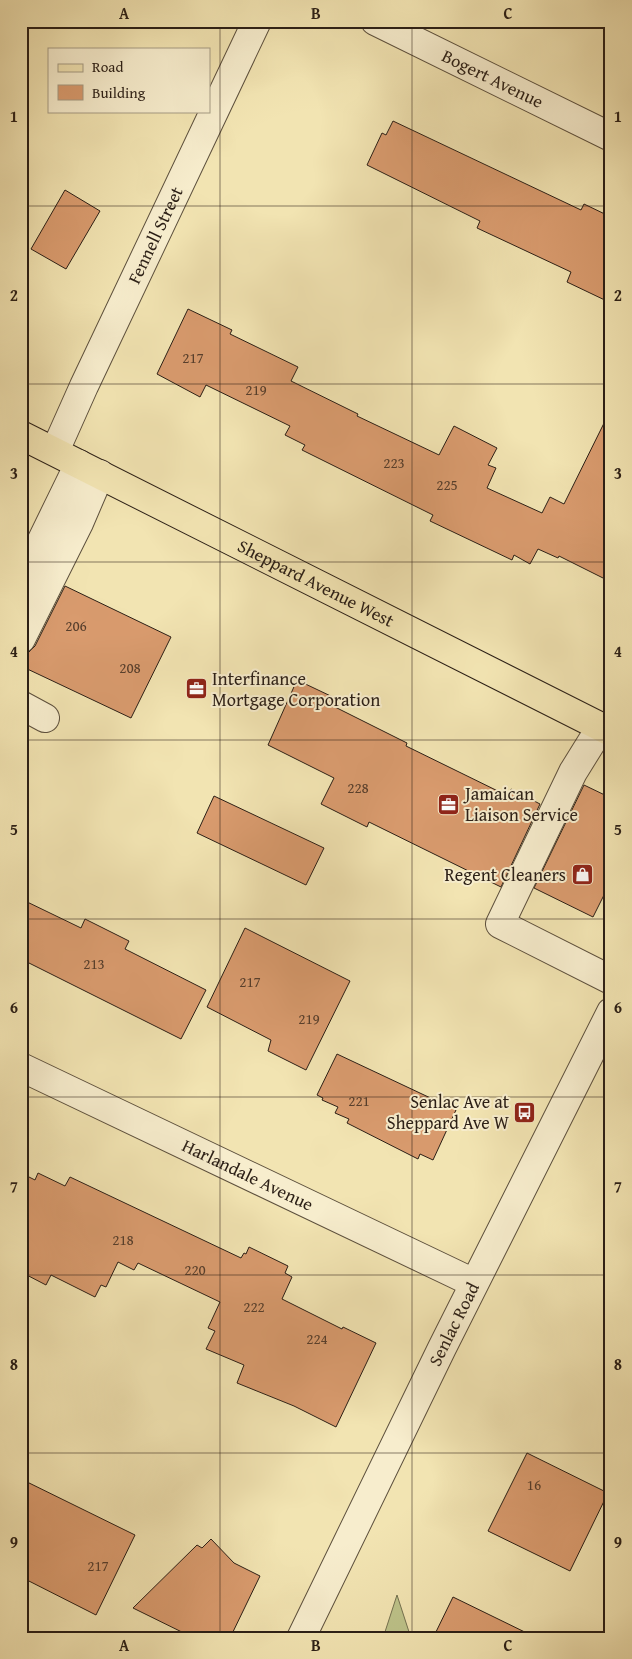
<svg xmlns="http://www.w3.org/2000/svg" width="632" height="1659" font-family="'Gentium Book Plus',serif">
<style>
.green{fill:#bdc38a;stroke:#747150}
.building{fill:#d99b6e;stroke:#2b1f16}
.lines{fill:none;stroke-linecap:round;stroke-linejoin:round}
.minor-casing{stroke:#5d503d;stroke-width:30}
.major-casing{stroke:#2b1f16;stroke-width:30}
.minor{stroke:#f7edcd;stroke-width:28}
.major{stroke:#f2e4b2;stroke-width:28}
.grid{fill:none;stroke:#2b1f16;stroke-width:1;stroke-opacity:0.55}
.labels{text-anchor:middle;stroke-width:4;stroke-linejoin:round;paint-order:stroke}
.number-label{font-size:15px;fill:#563e2c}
.street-label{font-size:18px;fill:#2b1f16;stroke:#f7edcd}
.poi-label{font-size:18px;fill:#2b1f16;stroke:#f7edcd;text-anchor:start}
.neatline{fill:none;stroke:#2b1f16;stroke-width:2}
.grid-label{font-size:16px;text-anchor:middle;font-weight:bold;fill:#2b1f16}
</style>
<rect width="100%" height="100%" fill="#f2e4b2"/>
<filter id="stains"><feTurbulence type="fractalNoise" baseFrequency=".004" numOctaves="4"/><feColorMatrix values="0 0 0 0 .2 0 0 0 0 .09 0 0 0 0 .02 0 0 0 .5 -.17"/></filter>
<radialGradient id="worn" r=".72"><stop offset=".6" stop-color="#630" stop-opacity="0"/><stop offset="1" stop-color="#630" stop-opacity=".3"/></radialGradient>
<path class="green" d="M397,1595L411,1638H383Z"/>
<path class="building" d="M393,121L581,210L584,204L611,217V303L567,282L571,272L477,228L480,221L367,165L382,133L386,135Z
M65,190L100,211L66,269L31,249Z
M188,309L232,330L230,334L298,367L291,381L358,414L357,416L439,455L454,426L497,448L488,465L496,468L487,488L542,513L550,497L564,504L611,409V582L559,556L558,558L538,549L530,564L514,555L512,560L430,521L433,515L302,450L305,445L285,435L290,426L206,385L200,397L157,374Z
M65,586L171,637L131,718L21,666V655L29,652L35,646Z
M297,680L337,699L333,706L407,743L406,746L508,796L511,789L540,804L501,887L369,822L367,827L321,804L334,778L268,745Z
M584,785L611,798V881L593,917L534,888Z
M214,796L324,848L306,885L197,833Z
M21,899L81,928L85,919L129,941L125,949L206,990L181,1039L21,959Z
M245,928L350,981L306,1070L268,1051L271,1040L207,1007Z
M337,1054L456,1110L433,1160L420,1154L418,1159L347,1123L349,1119L335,1113L338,1107L322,1100L323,1098L317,1095Z
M21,1173L35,1180L38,1173L65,1186L70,1177L241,1258L244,1253L246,1254L249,1247L288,1266L285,1273L292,1277L282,1299L342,1329L343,1327L376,1343L336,1427L294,1406L237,1383L244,1365L206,1349L215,1331L208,1328L220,1302L138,1263L134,1270L118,1262L106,1287L101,1285L95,1297L51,1275L46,1285L21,1272Z
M527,1453L608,1493L570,1571L488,1531Z
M21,1479L135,1535L96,1615L21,1577Z
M211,1539L234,1563L260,1576L230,1638H194L133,1608L197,1545L202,1548Z
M453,1597L537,1638H433Z"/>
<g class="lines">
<defs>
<g id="minor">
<path id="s1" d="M375,21L611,137"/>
<path id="s2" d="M55,451L84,386L257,21"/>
<path d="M21,583L79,464"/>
<path d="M21,639L79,523L100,474"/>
<path d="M21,705L45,718"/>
<path d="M601,727L573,772L500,924L611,980"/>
<path id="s3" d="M21,1067L474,1283"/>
<path id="s4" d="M301,1638L442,1348L611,1012"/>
</g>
<g id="major">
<path id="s5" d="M21,435L611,732"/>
</g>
</defs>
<use href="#minor" class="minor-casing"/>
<use href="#major" class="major-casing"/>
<use href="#minor" class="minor"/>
<use href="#major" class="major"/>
</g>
<path class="grid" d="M220,21V1638M412,21V1638M21,206H611M21,384H611M21,562H611M21,740H611M21,919H611M21,1097H611M21,1275H611M21,1453H611"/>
<defs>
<symbol id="office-square" viewBox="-11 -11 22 22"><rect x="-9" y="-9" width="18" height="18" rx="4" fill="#8f2418" stroke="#f7edcd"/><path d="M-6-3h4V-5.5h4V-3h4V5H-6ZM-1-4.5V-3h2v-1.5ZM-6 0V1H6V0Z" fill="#fff"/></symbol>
<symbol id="shop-square" viewBox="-11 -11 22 22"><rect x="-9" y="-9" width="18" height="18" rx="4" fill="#8f2418" stroke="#f7edcd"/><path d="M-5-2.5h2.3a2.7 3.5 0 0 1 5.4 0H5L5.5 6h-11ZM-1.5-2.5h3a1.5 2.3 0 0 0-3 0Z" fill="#fff"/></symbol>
<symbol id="bus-square" viewBox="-11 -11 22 22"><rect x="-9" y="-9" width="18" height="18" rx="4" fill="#8f2418" stroke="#f7edcd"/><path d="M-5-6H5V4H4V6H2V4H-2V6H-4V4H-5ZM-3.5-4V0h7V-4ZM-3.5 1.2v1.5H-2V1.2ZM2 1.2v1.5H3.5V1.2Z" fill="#fff"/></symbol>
</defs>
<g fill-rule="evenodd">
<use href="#office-square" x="184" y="676" width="25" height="25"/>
<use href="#office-square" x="436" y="792" width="25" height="25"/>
<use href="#shop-square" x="570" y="862" width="25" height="25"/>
<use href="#bus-square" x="512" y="1100" width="25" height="25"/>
</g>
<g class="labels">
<g class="number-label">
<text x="193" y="363">217</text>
<text x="256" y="395">219</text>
<text x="394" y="468">223</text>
<text x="447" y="490">225</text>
<text x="76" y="631">206</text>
<text x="130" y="673">208</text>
<text x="358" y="793">228</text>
<text x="94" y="969">213</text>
<text x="250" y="987">217</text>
<text x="309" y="1024">219</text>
<text x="359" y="1106">221</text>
<text x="123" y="1245">218</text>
<text x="195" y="1275">220</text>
<text x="254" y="1312">222</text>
<text x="317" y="1344">224</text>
<text x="534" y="1490">16</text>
<text x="98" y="1571">217</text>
</g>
<g class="street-label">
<text dy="6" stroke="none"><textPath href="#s1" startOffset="131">Bogert Avenue</textPath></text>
<text dy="6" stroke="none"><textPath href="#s2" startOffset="238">Fennell Street</textPath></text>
<text dy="6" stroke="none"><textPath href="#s5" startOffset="330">Sheppard Avenue West</textPath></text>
<text dy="6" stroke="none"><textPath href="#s3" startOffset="251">Harlandale Avenue</textPath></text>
<text dy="6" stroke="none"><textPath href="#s4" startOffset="349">Senlac Road</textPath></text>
</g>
<g class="poi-label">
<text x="212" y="685">Interfinance<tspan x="212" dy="21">Mortgage Corporation</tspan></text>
<text x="465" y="800">Jamaican<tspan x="465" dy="21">Liaison Service</tspan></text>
<text x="566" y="881" text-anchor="end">Regent Cleaners</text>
<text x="509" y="1108" text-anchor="end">Senlac Ave at<tspan x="509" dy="21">Sheppard Ave W</tspan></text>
</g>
</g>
<rect width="632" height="1659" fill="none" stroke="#f2e4b2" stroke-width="55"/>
<rect x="48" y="48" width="162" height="65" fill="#f7edcd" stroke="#a59b84"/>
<rect x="58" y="64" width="25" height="8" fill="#f2e4b2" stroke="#a59b84"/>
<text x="92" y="72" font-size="15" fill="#2b1f16">Road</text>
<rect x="58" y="85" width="25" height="15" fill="#d99b6e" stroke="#a59b84"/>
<text x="92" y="98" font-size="15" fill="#2b1f16">Building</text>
<rect x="28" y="28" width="576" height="1604" class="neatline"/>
<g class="grid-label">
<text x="124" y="19">A</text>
<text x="316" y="19">B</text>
<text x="508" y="19">C</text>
<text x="14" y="122">1</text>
<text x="618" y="122">1</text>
<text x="14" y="301">2</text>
<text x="618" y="301">2</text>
<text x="14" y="479">3</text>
<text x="618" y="479">3</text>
<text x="14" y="657">4</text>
<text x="618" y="657">4</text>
<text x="14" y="835">5</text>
<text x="618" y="835">5</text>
<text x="14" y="1013">6</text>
<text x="618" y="1013">6</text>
<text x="14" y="1192">7</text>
<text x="618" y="1192">7</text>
<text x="14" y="1370">8</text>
<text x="618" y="1370">8</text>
<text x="14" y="1548">9</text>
<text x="618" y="1548">9</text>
<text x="124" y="1651">A</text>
<text x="316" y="1651">B</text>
<text x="508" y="1651">C</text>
</g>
<rect width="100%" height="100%" filter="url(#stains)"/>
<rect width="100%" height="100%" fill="url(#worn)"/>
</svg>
